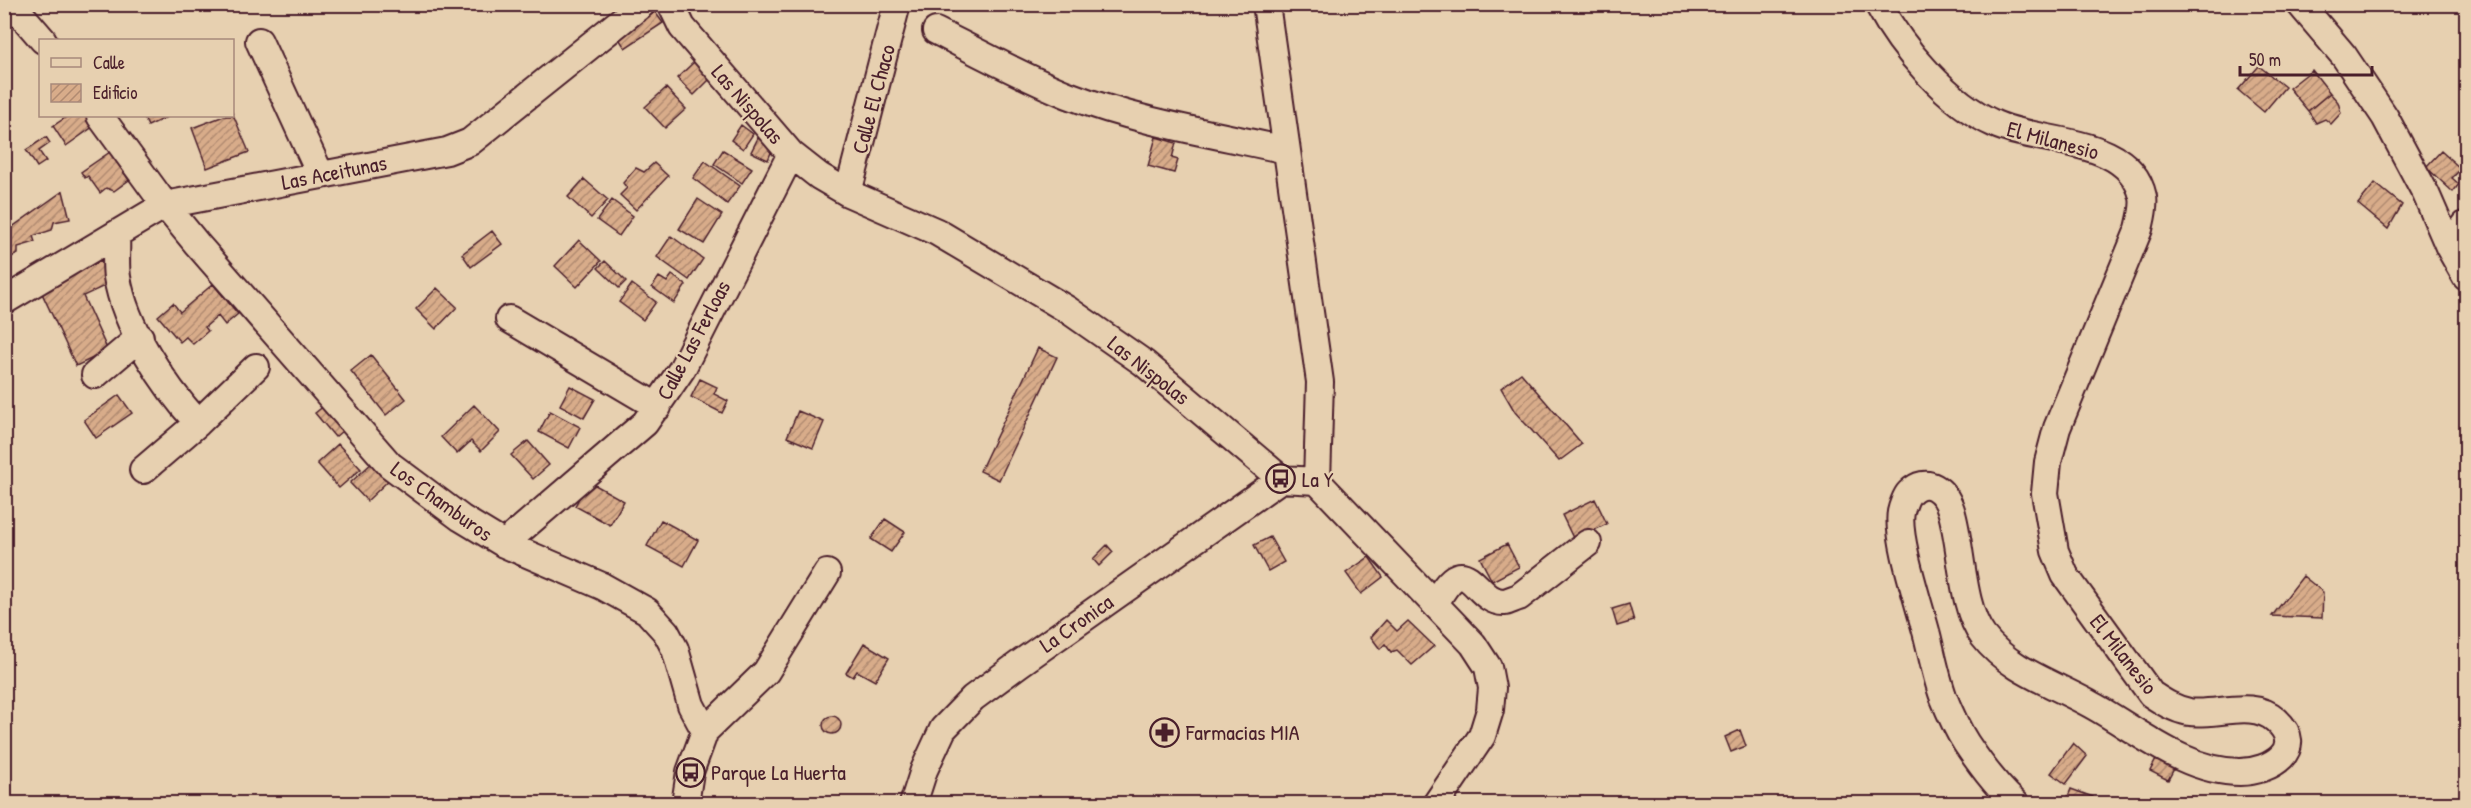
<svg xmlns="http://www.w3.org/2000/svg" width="2471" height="808" font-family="'Patrick Hand',sans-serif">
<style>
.building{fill:url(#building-hatch);stroke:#4a1f2b;stroke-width:1.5}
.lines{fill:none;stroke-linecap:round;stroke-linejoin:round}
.minor-casing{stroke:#4a1f2b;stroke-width:30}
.minor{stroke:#e7d0b0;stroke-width:26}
.labels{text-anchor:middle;stroke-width:4.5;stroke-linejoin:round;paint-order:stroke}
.street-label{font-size:22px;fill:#4a1f2b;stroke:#e7d0b0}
.poi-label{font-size:22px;fill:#4a1f2b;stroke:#e7d0b0;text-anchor:start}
</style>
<defs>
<pattern id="building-hatch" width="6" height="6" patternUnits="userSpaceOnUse" patternTransform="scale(1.5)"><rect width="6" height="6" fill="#d8ac8a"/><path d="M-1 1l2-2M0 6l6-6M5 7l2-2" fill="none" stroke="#b18b71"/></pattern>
</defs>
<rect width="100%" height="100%" fill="#e7d0b0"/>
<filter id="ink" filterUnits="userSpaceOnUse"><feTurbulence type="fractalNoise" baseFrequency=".0167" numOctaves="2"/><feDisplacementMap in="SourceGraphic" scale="12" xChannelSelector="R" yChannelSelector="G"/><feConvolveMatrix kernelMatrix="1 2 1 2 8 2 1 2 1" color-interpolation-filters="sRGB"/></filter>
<g filter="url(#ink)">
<path class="building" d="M655,12L663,23L625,48L618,37Z
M695,61L711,78L694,95L677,78Z
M2259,66L2285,87L2264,112L2238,90Z
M2312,70L2330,93L2308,111L2289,88Z
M666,88L686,109L665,128L645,107Z
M2330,93L2338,102L2341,113L2331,124L2325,119L2316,123L2308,111Z
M232,112L249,152L207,168L192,128L224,116H232Z
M68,116H86L94,126L66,146L53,126Z
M143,116H169L148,126Z
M741,125L753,134L743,149L731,140Z
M46,137L50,143L39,151L46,161L37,167L26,150Z
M1156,137L1176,143L1172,158L1178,160L1174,173L1148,166Z
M758,138L774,145L768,160L751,152Z
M723,150L752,168L742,183L714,164Z
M2441,151L2461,169L2452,178L2459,184L2453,192L2426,167Z
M110,152L129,180L114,191L106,188L100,193L88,176L85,178L81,172Z
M705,161L740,186L727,204L693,178Z
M654,163L668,176L636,210L620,195L627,188L623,183L636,168L644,172Z
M584,179L608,200L591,218L568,197Z
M2375,183L2402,205L2388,229L2358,204Z
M63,191L70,219L54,222L52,230L33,236L35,242L18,247V254L4,260V233Z
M698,199L722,215L704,244L679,229Z
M612,200L633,216L619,236L597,220Z
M492,231L502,244L471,267L462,254Z
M671,236L703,259L689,280L657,257Z
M579,240L601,261L577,287L555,266Z
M103,260L113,282L83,296L108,351L76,366L40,289Z
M605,261L626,281L619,288L598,268Z
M672,275L686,285L674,303L652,287L659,277L667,282Z
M213,284L238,314L225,325L218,316L205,327L208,331L193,344L186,337L180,342L158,316L173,303L180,312Z
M632,284L656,302L643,320L619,302Z
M437,288L457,307L436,329L416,309Z
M1038,348L1057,357L999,480L980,471Z
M371,355L406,399L386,415L351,371Z
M1521,373L1582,444L1559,461L1515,412L1501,388Z
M700,379L717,387L714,394L728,401L722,413L691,397Z
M570,386L595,399L584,418L560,405Z
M119,395L132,413L96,438L84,420Z
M330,401L349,425L335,437L315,413Z
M474,405L500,432L481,451L471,441L457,454L441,437Z
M550,411L580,427L569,448L539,432Z
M798,411L824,422L813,448L787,437Z
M528,441L549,465L533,479L511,455Z
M338,444L361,469L339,488L317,463Z
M374,461L391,478L367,501L350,483Z
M588,481L624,501L610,525L575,506Z
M1595,499L1607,524L1574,540L1562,515Z
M885,519L905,532L891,552L871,539Z
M661,520L698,540L684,566L647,546Z
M1270,537L1284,562L1268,571L1254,545Z
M1507,544L1519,567L1492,581L1480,558Z
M1107,545L1113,552L1099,566L1093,559Z
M1369,557L1383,577L1361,594L1346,573Z
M2303,576L2323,592L2322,618L2272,616Z
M1629,604L1634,621L1617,626L1612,609Z
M1386,620L1397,631L1408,621L1434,646L1412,665L1397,650L1391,652L1385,644L1380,649L1371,637Z
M864,643L889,658L875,681L857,671L853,677L846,673Z
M823 725a9 9 0 1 1 18 0a9 9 0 1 1-18 0Z
M1740,730L1746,746L1731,752L1725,737Z
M2073,743L2087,756L2066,784L2051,773Z
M2159,754L2177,763L2168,780L2150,771Z
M2071,789L2093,797L2091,804H2065Z"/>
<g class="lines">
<defs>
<path id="minor" d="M12,4L43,40
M671,4L682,27L791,154L819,176L848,193L937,232L1068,310L1144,363L1281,479L1317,481L1473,644L1488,667L1492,688L1490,710L1482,736L1436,804
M1266,4L1320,382L1317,481
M1878,4C1902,49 1948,103 1995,124C2042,145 2130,136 2143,197C2145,207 2141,220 2139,229L2057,428L2048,462L2045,493L2055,551L2065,575L2151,694C2163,702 2174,709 2189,712C2216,716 2253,699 2276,720C2308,749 2270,772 2240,772C2184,772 2135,728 2088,703C2052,683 2009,670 1983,636C1961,607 1962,545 1951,510C1945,491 1927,474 1909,493C1906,496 1902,507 1901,512C1896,537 1920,607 1927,635C1932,655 1936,676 1943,696C1949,711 1957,729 1966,743C1980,764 1997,787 2016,804
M2300,4L2344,56L2385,117L2426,194L2449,247L2466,277
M936,31C979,53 1023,77 1068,95C1138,122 1214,134 1286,150
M259,41L320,174
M100,116L165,205L197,244L390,465L461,518L504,544L602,586L647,611L666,632L675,649L691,705L705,731L690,772L685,804
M848,193L897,4
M116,235C117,249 115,263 117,277C125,327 164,386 198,423L256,367
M2449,247L2466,224
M4,301L165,205L447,151L470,142L642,4
M509,319L658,407
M95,375L140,337
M143,470L198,423
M504,544L645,423L682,369L791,154
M1435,604C1468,541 1473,604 1505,602C1509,601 1515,598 1519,597L1588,543
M705,731L766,672L827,573
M913,804L924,770L943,729L973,698L1019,664L1281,479"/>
</defs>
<use href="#minor" class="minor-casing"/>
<use href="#minor" class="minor"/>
</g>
</g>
<defs>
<symbol id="bus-ring" viewBox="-11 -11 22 22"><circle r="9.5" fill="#e7d0b0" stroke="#4a1f2b" stroke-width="1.5"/><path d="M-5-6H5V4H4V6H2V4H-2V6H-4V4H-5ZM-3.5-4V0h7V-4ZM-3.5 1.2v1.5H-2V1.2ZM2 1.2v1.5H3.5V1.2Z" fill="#4a1f2b"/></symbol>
<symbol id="pharmacy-ring" viewBox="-11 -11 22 22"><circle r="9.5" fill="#e7d0b0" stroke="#4a1f2b" stroke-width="1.5"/><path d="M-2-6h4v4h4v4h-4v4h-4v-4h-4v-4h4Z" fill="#4a1f2b"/></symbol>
</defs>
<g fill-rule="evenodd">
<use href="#bus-ring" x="1264" y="462" width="33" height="33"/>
<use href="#pharmacy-ring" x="1148" y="716" width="33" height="33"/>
<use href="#bus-ring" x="674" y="756" width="33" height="33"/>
</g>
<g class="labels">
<g class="street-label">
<text transform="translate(873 99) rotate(-75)" y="8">Calle El Chaco</text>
<text transform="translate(748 104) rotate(49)" y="8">Las Nispolas</text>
<text transform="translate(2053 140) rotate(15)" y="8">El Milanesio</text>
<text transform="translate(334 172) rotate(-11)" y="8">Las Aceitunas</text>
<text transform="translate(693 340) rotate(-62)" y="8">Calle Las Ferloas</text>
<text transform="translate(1149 370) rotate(38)" y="8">Las Nispolas</text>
<text transform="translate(442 501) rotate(36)" y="8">Los Chamburos</text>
<text transform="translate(1076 623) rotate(-35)" y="8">La Cronica</text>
<text transform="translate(2124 654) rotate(52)" y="8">El Milanesio</text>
</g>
<g class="poi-label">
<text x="1302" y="487">La Y</text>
<text x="1186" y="740">Farmacias MIA</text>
<text x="711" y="780">Parque La Huerta</text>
</g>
</g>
<rect width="2471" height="808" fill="none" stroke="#e7d0b0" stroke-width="24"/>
<rect x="12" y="12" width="2447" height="784" fill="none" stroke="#4a1f2b" stroke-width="2" filter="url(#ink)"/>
<rect x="39" y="39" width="195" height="78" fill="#e7d0b0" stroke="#a8897b" stroke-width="1.5"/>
<rect x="51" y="58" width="30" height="9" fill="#e7d0b0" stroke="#a8897b" stroke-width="1.5"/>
<text x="93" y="69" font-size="18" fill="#4a1f2b">Calle</text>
<rect x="51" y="84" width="30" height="18" fill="url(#building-hatch)" stroke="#a8897b" stroke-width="1.5"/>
<text x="93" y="99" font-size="18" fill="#4a1f2b">Edificio</text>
<path d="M2240 66v9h132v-9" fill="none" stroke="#4a1f2b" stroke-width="3"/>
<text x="2249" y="66" font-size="18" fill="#4a1f2b" stroke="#e7d0b0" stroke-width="4.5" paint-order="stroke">50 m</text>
</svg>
